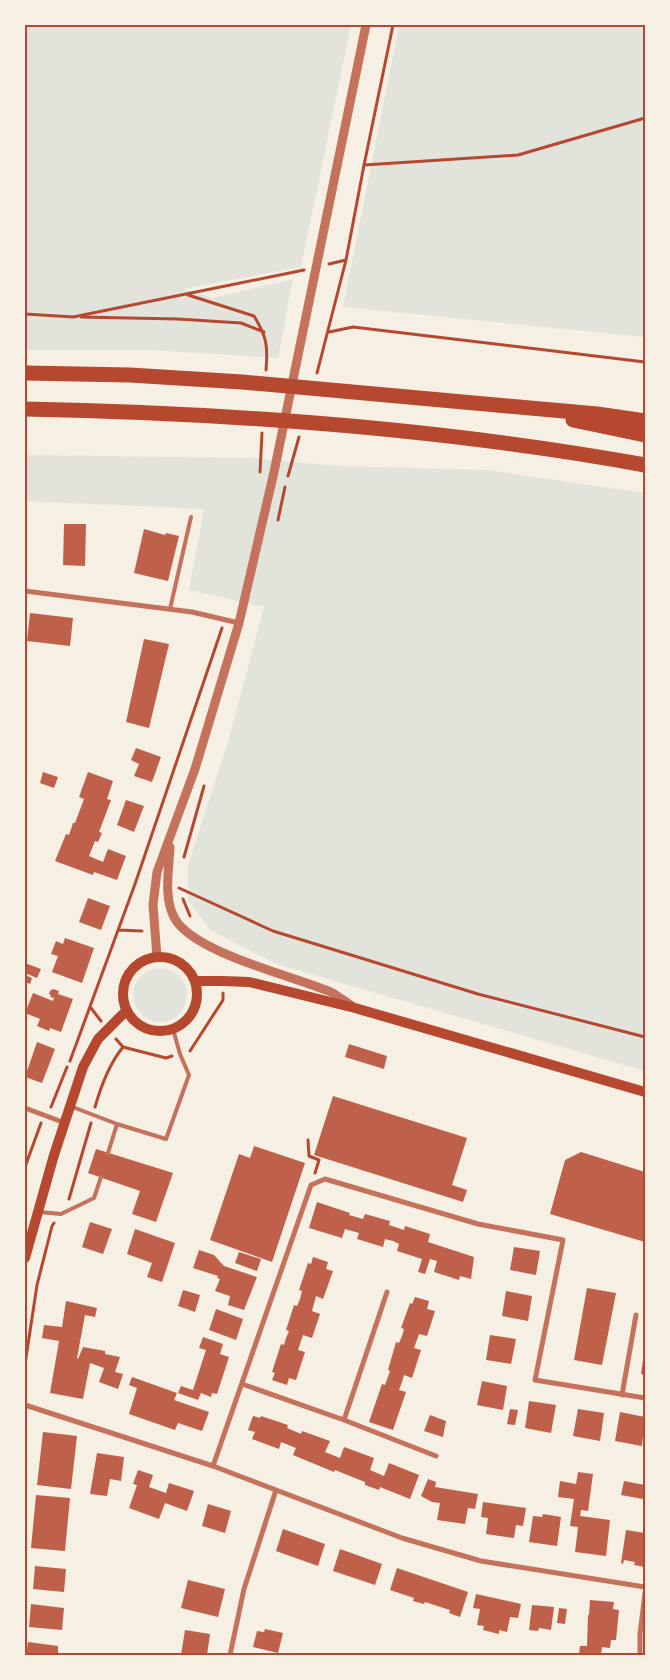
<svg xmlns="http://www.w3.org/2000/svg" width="670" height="1680" font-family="'Archivo Narrow',sans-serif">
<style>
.green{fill:#e2e4dc}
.building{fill:#bf614a}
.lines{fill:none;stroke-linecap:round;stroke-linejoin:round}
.path{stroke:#b5482f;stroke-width:3}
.service{stroke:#c5725c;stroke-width:4}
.minor{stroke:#c5725c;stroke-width:5}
.tertiary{stroke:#c5725c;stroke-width:9}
.secondary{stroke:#b5482f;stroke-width:10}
.motorway{stroke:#b5482f;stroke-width:15}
.neatline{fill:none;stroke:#b5482f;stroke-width:2}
</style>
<rect width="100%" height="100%" fill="#f6efe4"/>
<path class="green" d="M25,25H351L301,267L183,289L212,298L293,279L278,358L151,350H25Z
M399,25H645V337L343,307Z
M25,455L251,458L337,466L488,470L645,493V1071L276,964L210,930L188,900V865L228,742L264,607L189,590L204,509L25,501Z
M133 995a27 27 0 1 1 54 0a27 27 0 1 1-54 0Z"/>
<path class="building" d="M64,524H86L85,566L63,565Z
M144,529L165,535L166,533L179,536L168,581L134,573Z
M30,613L73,618L70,646L27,641Z
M144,639L169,644L149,728L126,722Z
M136,748L161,757L152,782L134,776L139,764L131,760Z
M43,772L58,777L54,788L40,783Z
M88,772L113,781L107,799L111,800L99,832L102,833L98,842L95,841L89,856L103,862L108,849L126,856L117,880L94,872L93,875L55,861L66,834L69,835L73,823H75L84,799L79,797Z
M126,800L144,806L134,832L117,825Z
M88,898L110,906L101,930L79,922Z
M65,938L94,948L82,983L52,972L58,956L51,954L56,941L63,944Z
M25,963L41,969L37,978L25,973Z
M25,975L32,978L30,984L25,982Z
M53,989L59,991L58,994L73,999L61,1032L50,1028L49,1031L37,1026L40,1019L25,1013L33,993L53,1001L54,998L50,997L51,995L49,994L50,991Z
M37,1042L55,1049L42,1083L25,1077Z
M349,1044L387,1056L384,1069L345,1057Z
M333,1096L467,1138L452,1185L467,1190L463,1202L314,1155Z
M254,1146L305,1163L272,1262L210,1240L239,1154L250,1158Z
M96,1149L173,1173L156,1222L132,1214L140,1191L88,1173Z
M581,1152L645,1172V1242L550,1214L565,1160Z
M317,1202L350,1213L349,1215L363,1219L365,1214L390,1221L389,1225L404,1230L405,1226L430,1234L428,1242L474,1257L471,1279L460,1276L459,1280L434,1272L437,1261L430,1259L425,1274L418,1272L422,1259L397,1251L399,1244L393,1241L385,1239L383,1247L357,1239L359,1233L345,1229L342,1238L309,1228Z
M90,1222L112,1229L103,1254L82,1247Z
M135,1229L175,1243L162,1282L147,1277L152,1263L127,1254Z
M514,1247L540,1251L536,1275L510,1270Z
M199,1250L214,1255L224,1266L257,1277L244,1310L228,1305L230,1296L215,1291L220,1279L217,1278L218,1276L193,1268Z
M239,1252L261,1259L257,1271L235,1263Z
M313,1257L328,1262L326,1269L333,1271L323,1299L316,1296L312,1311L320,1314L312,1338L303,1335L298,1350L305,1352L296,1380L289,1378L287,1385L272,1380L275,1373L272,1372L281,1344L284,1345L286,1338L289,1331L286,1330L294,1305L297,1306L300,1299L302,1291L299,1290L308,1263L311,1264Z
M587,1288L616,1293L602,1365L574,1360Z
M183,1290L200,1295L195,1312L178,1306Z
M506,1291L532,1296L528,1321L502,1316Z
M415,1297L429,1301L427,1309L435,1311L427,1336L419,1334L414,1348L421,1350L412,1378L404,1375L402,1382L399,1390L406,1392L393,1430L369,1422L382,1384L385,1385L390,1371L388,1370L396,1342L399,1343L402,1336L404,1329L401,1328L410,1303L412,1304Z
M66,1301L97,1308L95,1317L85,1315L77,1358L78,1359L83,1347L105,1351V1354L120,1357L115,1372L123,1374L118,1389L99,1382L104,1368L90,1363L83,1399L50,1393L59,1341L42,1338L44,1325L62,1327Z
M216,1309L243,1319L236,1340L209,1330Z
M490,1335L516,1339L511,1364L486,1360Z
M203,1337L223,1344L220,1354L229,1357L217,1394L212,1393L211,1397L201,1393L198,1400L178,1393L181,1386L193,1390L206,1350L199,1348Z
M644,1353H645V1375L641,1374Z
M132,1377L177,1393L174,1400L209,1412L202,1431L178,1423L175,1430L129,1414L137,1388L129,1385Z
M482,1381L507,1386L503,1410L477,1405Z
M529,1401L556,1405L551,1433L525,1428Z
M510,1409L518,1410L515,1425L507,1424Z
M578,1409L604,1413L600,1441L573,1436Z
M620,1412L645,1417L642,1446L615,1441Z
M430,1415L446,1421L443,1437L424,1431Z
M253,1416L260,1418L261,1416L288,1425L287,1428L301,1434L302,1431L330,1441L325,1452L340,1458L344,1447L374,1458L370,1470L384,1476L389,1463L419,1475L410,1499L380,1487L379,1490L365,1485V1482L335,1470L334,1472L293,1455L296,1448L281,1442L279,1449L252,1439L255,1432L248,1430Z
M43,1432L77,1436L71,1489L37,1485Z
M97,1453L124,1457L121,1481L110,1479L107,1496L90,1494Z
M138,1470L153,1475L149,1487L166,1493L169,1483L194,1491L187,1511L165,1503L159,1519L129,1508L137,1485L133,1484Z
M578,1472L593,1474L588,1511L581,1510L580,1516L610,1520L606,1556L575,1552L578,1527L570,1526L574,1499L558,1497L560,1481L576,1484Z
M428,1479L436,1482L435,1487L478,1494L475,1509L468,1508L465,1524L437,1520L440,1503L432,1502L421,1496Z
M624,1481L645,1485L643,1499L621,1495Z
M36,1495L70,1498L65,1551L31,1548Z
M483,1502L526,1508L523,1526L516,1525L514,1538L486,1534L488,1518L481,1517Z
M208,1504L231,1511L225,1533L202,1526Z
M543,1514L561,1517L557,1546L529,1542L533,1516L542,1517Z
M283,1529L325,1544L318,1566L276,1551Z
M626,1530L645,1533V1567L634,1565L635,1562L624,1560L623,1564L621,1563Z
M340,1549L382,1564L375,1585L333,1571Z
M35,1566L66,1569L64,1592L33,1589Z
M397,1568L468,1592L460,1617L449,1613L450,1610L425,1602L424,1604L413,1601L414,1598L390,1590Z
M188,1580L225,1589L218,1617L181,1608Z
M476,1594L521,1604L518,1618L510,1617L507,1632L499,1630V1634L483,1630L484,1626L477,1625L480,1609L473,1608Z
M590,1600L614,1602L613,1609L619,1610L616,1640H611L610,1648L602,1647L601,1655H579L580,1646H587L588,1615H589Z
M31,1604L64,1608L62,1630L29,1627Z
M532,1605L554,1607L551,1630L539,1628L538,1631L529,1630Z
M559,1608L567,1609L565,1624L557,1623Z
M265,1629L283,1633L278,1653L253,1647L257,1631L264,1632Z
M185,1630L210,1634L207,1655H181Z
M28,1642L58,1646V1655H26Z"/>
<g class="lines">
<path class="path" d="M364,165L393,25
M329,264L346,260
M188,295L254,316C267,337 268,346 266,370
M25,314L74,317
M73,317L304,270
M81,317L178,319L241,323L264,332
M329,332L353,327L645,362
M317,373L346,260L364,165L518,155L645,118
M260,472L262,433
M288,476L299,437
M278,520L285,487
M184,857L204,786
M179,888L273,931L478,994L645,1037
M183,899L190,916
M118,930L142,931
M91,1008L101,1021
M116,1039L123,1047L166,1058L172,1056
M190,1051L223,1000V993
M70,1061L135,884L222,628
M51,1107L67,1067
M95,1107C101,1086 109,1064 123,1047
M308,1140L309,1156L319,1160L315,1173
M25,1167L41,1123
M69,1199L91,1123
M25,1364L37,1285L52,1226L54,1223"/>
<path class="service" d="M170,609L191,517
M70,1106L117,1124L166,1139L189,1075L180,1054L173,1029
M108,1153L117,1124
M40,1212L61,1214L94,1198L101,1177"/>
<path class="minor" d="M25,591L192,612L239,623
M25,1108L65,1123
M242,1384L344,1420L436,1456
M622,1395L636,1315
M25,1405L213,1466L402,1538L481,1561L645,1587
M344,1420L387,1292
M213,1466L311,1185L325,1179L478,1224L563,1240L535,1380L645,1398
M230,1655L244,1589L276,1490
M640,1655V1634L645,1593"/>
<path class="tertiary" d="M170,847C169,870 163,898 175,919C196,954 295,976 333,993C339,997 346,1002 352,1006
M157,957L153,905L157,872L195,769L239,623L274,472L366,25"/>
<path class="secondary" d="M123 994a37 37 0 1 1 74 0a37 37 0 1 1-74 0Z
M195,981H223L249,982L355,1008L645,1092
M25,1258L54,1155L83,1067L98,1039L126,1011"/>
<path class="motorway" d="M25,373L130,375L242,382L597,414L645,421
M25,409C233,413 441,428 645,465
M573,420L645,435"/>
</g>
<rect width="670" height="1680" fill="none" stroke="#f6efe4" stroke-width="52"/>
<rect x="26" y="26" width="618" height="1628" class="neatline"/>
</svg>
